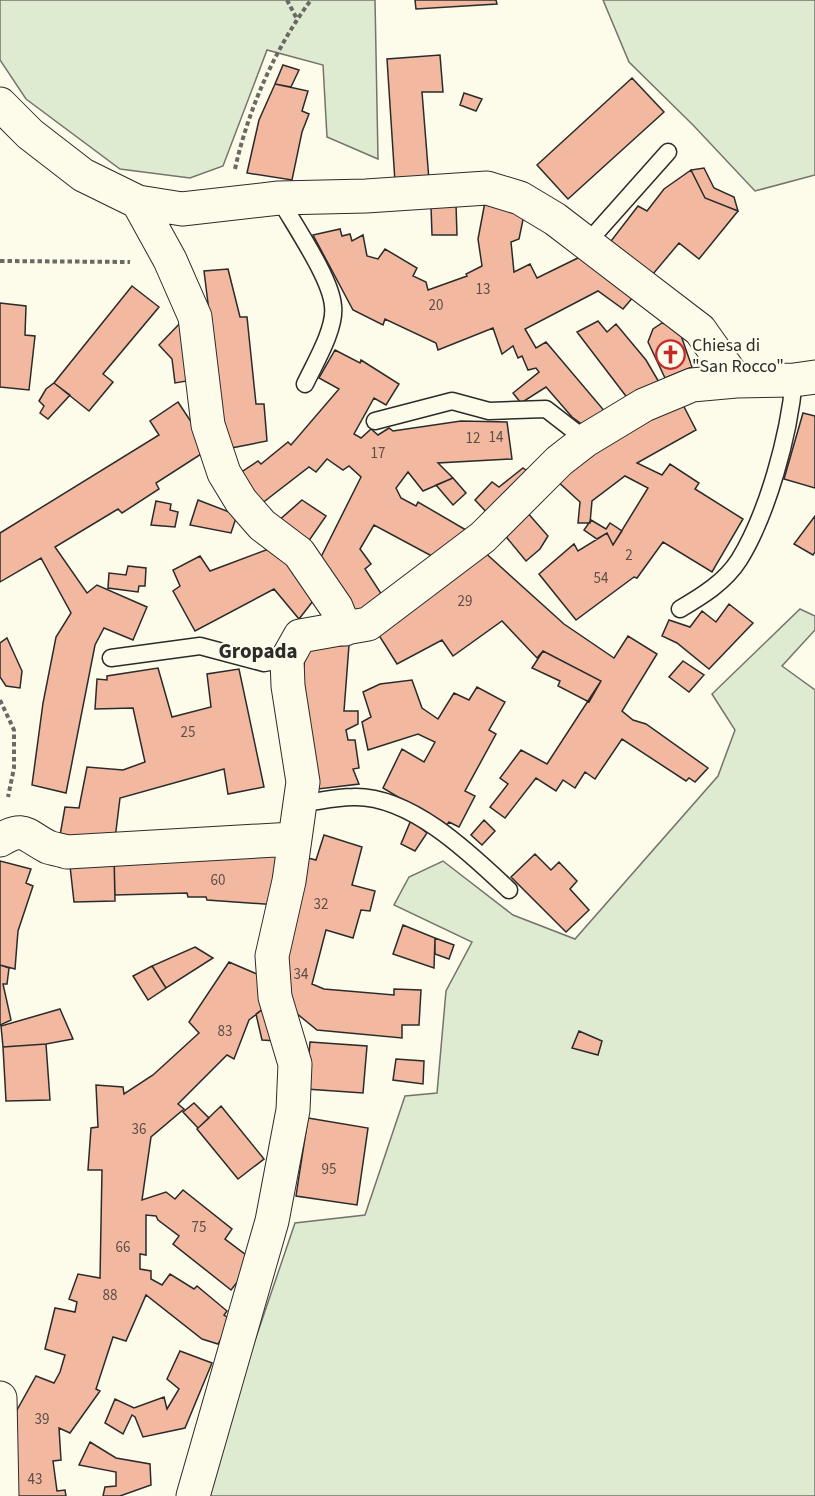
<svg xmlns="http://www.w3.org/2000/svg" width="815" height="1496" font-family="'Source Sans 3',sans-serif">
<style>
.green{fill:#deebd1;stroke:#74746e;stroke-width:1.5}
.building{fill:#f2b8a0;stroke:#2b2b2b;stroke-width:1.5}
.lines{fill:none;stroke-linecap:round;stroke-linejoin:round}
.lane-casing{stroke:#2b2b2b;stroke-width:19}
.street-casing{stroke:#2b2b2b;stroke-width:35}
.path{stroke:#6a6964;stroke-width:4;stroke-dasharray:4.5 3;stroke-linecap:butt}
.lane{stroke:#fdfbea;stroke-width:16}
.street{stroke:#fdfbea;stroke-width:33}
.labels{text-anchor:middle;stroke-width:4.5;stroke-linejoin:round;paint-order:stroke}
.number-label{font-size:15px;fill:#5d4e48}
.poi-label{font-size:18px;fill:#2b2b2b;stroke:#fdfbea;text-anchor:start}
.quarter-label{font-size:21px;font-weight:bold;fill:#2b2b2b;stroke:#fdfbea}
</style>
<rect width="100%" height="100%" fill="#fdfbea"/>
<path class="green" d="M0,0H375L378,159L327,137L323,65L267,50L223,166L190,178L120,169L26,99L0,60Z
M603,0H815V175L755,191L693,125L629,62Z
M800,609L815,616V630L782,666L815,690V1496H208L247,1364L295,1223L365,1215L405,1096L437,1093L446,991L472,942L394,905L409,877L443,861L513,915L575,939L718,776L735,730L712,694Z"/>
<path class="building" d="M415,0H496L497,4L416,9Z
M440,55L443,92H422L429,180L395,182L387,59Z
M283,65L299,70L291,87L275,84Z
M632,78L664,112L568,199L537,165Z
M275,84L308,91L302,111L309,114L302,132L292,180L247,173L259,120Z
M464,93L482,99L476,111L460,105Z
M704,168L714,188L734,197L738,211L705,198L691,170Z
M691,170L705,198L738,211L699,259L679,243L653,274L611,241L638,206L647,211L664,189Z
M485,202L525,210L519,239L511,242L514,272L530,264L537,278L582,256L634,296L623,309L598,291L525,329L536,348L546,342L607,414L587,428L572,417L546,387L521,403L513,393L539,372L536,368L528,370L522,356L518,358L513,346L502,354L493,328L438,350L436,343L385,319L383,325L353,310L313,235L340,229L342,236L350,234L352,241L363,235L367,256L378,259L385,249L417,268L413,276L426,282L428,290L467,276L466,274L482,266L478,239Z
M456,204L457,235H432L431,206Z
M228,269L240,317H247L256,404H264L267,441L226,449L204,271Z
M132,286L159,307L103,374L113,382L89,411L54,383Z
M0,303L26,306L25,335L35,336L29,390L0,387Z
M184,319L193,380L175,383L172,359L159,345Z
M598,321L607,332L616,324L646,360L663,389L632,404L577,332Z
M662,323L678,327L692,367L665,378L648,342L653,329Z
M335,350L360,363L361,360L399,384L386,405L374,398L354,434L361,438L371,429L378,435L389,428L393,431L461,421L507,422L512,459L438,463L453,478L423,491L408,472L396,488L401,498L416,506L418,502L466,530L441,561L374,525L360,549L371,564L365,569L384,598L353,621L321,557L361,477L349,466L343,470L327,459L316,472L309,467L261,504L237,475L258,461L261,464L288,442L291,445L339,389L319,378Z
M54,383L70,395L48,419L40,413L44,406L39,401L46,389Z
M680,399L696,430L637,463L662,475L670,464L699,483L695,489L743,519L712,572L663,542L637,578L634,577L576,620L539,574L574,544L578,551L607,533L613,545L648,488L625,476L592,501L590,523H578L580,502L554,478Z
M178,402L209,449L156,483L159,489L122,513L118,509L55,547L87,593L97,585L147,607L133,640L104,628L95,645L66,793L32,785L43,703L56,637L71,613L41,558L0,582V533L159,435L150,421Z
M803,413L815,416V488L784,479Z
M523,468L530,473L493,519L475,500L492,482L499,487Z
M453,478L466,493L453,505L436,485Z
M198,500L237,515L231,533L190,525Z
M302,500L326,516L306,545L277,522Z
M156,501L171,504L170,510L178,512L175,527L151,525Z
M526,511L548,536L540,549L526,561L503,533Z
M815,516V552L813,555L794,544Z
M591,520L606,529L610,523L622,531L613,545L607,533L597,539L584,530Z
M282,544L320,592L299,619L274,589L195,631L173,591L180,586L173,570L200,556L210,571Z
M481,549L564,624L614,658L628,636L657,654L622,711L633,720L646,724L708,768L695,782L689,778L686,781L622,739L595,779L585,772L575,788L563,780L556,791L536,778L505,818L490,807L508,784L500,778L521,750L547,764L601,681L543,651L537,658L502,621L453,656L442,640L397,664L375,629Z
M128,566L146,568L145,586H139L138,592L108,588L109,573L126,575Z
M729,604L753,623L709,669L677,643L662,636L669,620L690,627L702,611L716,622Z
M7,638L22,671L20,688L6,686L0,677V643Z
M349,645L344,711H358V724L346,730L348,740H355L359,768L353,769L359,784L318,789L300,696L306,649Z
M543,651L601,681L589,702L558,686L560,681L532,668Z
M683,661L704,675L689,692L669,677Z
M158,668L172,717L211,707L207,674L239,669L264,787L228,794L224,769L120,798L114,847L59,841L65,807L79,808L87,767L123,770L145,762L133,708L95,709L97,679L107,680V676Z
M412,680L422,708L438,719L454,693L469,700L477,687L505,702L489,730L496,734L465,791L475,796L459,827L449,822L446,826L383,788L402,749L424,762L435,742L418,734L368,750L362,722L371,717L363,692L380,684Z
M411,820L427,833L415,851L401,844Z
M484,820L495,831L482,845L471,835Z
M324,835L362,847L352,885L375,891L370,911L361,910L353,938L326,930L312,984L324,989L394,995V989L421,990L419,1025H402V1038L317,1030L285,1004L290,918L308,858L316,860Z
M535,854L551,870L559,862L577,881L570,889L589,910L566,932L511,877Z
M114,856H280L278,905L207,900L206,897H188L187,893L115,895Z
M114,856L115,901L74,902L69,857Z
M0,861L31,869L26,883L33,886L18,931L15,969L0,965Z
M403,925L435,938L434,968L393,954Z
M435,938L454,945L449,959L435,954Z
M195,947L213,958L166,988L152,966Z
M229,962L264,977L268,1005L249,1020L234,1059L227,1055L178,1104L184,1109L151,1137L142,1200L166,1192L175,1199L183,1190L232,1229L225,1239L254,1261L231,1290L173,1244L179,1236L158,1220L156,1216L146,1215V1255L140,1254V1269L151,1271V1279L162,1285L170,1274L194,1289L197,1286L227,1311L224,1315L233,1321L218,1344L202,1339L146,1295L126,1341L113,1337L96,1389L100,1391L70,1433L59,1428L61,1460L53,1461L57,1491L65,1490L66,1496H16L12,1419L36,1376L54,1383L60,1372L65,1355L45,1349L55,1308L75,1312L77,1302L69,1299L78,1274L100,1278L102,1170H88L91,1128L98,1127L96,1085L123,1087L124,1094L153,1075L199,1033L189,1022Z
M0,965L9,968L7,984H3L11,1020L0,1025Z
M152,966L166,988L148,1000L133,976Z
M268,1005L276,1041L262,1040L256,1014Z
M60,1009L73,1039L46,1044L3,1047L1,1026Z
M579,1031L602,1041L598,1055L572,1048Z
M310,1042L367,1046L363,1093L306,1089Z
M46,1044L50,1100L6,1101L3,1047Z
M396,1059L424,1061L423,1084L393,1080Z
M194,1103L209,1118L198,1128L183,1112Z
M221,1106L264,1159L238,1179L197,1129Z
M308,1118L368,1128L357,1205L296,1196Z
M180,1351L212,1363L185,1428L143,1437L135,1417L132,1415L123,1434L105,1423L115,1399L134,1408L164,1397L167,1409L179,1389L167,1379Z
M90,1442L116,1458L150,1464L151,1485L120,1496H103L105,1487L116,1486V1472L79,1465Z"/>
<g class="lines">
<defs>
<path id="lane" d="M279,198C294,225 331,278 333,306C336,328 315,363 305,384
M587,243L668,152
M375,421L452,401L489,411L546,409L586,440
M680,609C702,596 725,582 739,560C768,513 789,435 794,380
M111,658L200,646L264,663L287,659
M297,804C316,802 335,797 353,797C410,795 470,853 509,890"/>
<path id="street" d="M0,104L30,134L83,175L138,202L182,209L279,198L366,196L487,188L520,198L555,219L700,330L736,381
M138,202L170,260L195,317L208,425L224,473L241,501L262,525L299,553L336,607L345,629
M0,840C25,825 26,836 48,847C54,849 61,850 67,852L293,839
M0,1398L2,1496
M193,1496L272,1221L293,1110L295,1064L275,997L272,956L289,881L303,782L288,686L287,659L300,636L368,624L483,537L559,461L586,440L644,405L692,385L736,381L794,380L815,377"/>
</defs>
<use href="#lane" class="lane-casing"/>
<use href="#street" class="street-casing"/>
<path class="path" d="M287,0L297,19
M235,169C248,110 275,48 311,0
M0,261L130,262
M0,700L14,730V768L8,797"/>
<use href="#lane" class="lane"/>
<use href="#street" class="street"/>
</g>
<defs>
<symbol id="church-ring" viewBox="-11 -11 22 22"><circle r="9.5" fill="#fdfbea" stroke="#c62828" stroke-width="1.5"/><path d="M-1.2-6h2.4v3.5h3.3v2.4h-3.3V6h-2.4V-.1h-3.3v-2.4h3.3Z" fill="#c62828"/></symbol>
</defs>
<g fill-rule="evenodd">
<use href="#church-ring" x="654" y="338" width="33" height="33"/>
</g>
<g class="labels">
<g class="number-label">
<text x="483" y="294">13</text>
<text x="436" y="310">20</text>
<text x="496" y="442">14</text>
<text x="473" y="443">12</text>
<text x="378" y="458">17</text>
<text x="629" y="560">2</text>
<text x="601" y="583">54</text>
<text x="465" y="606">29</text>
<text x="188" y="737">25</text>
<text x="218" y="885">60</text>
<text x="321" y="909">32</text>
<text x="301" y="979">34</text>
<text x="225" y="1036">83</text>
<text x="139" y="1134">36</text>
<text x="329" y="1174">95</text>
<text x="199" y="1232">75</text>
<text x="123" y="1252">66</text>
<text x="110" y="1300">88</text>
<text x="42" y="1424">39</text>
<text x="35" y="1484">43</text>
</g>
<g class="poi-label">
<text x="692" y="351">Chiesa di<tspan x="692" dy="21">"San Rocco"</tspan></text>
</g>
<g class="quarter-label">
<text x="258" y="658">Gropada</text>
</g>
</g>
</svg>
